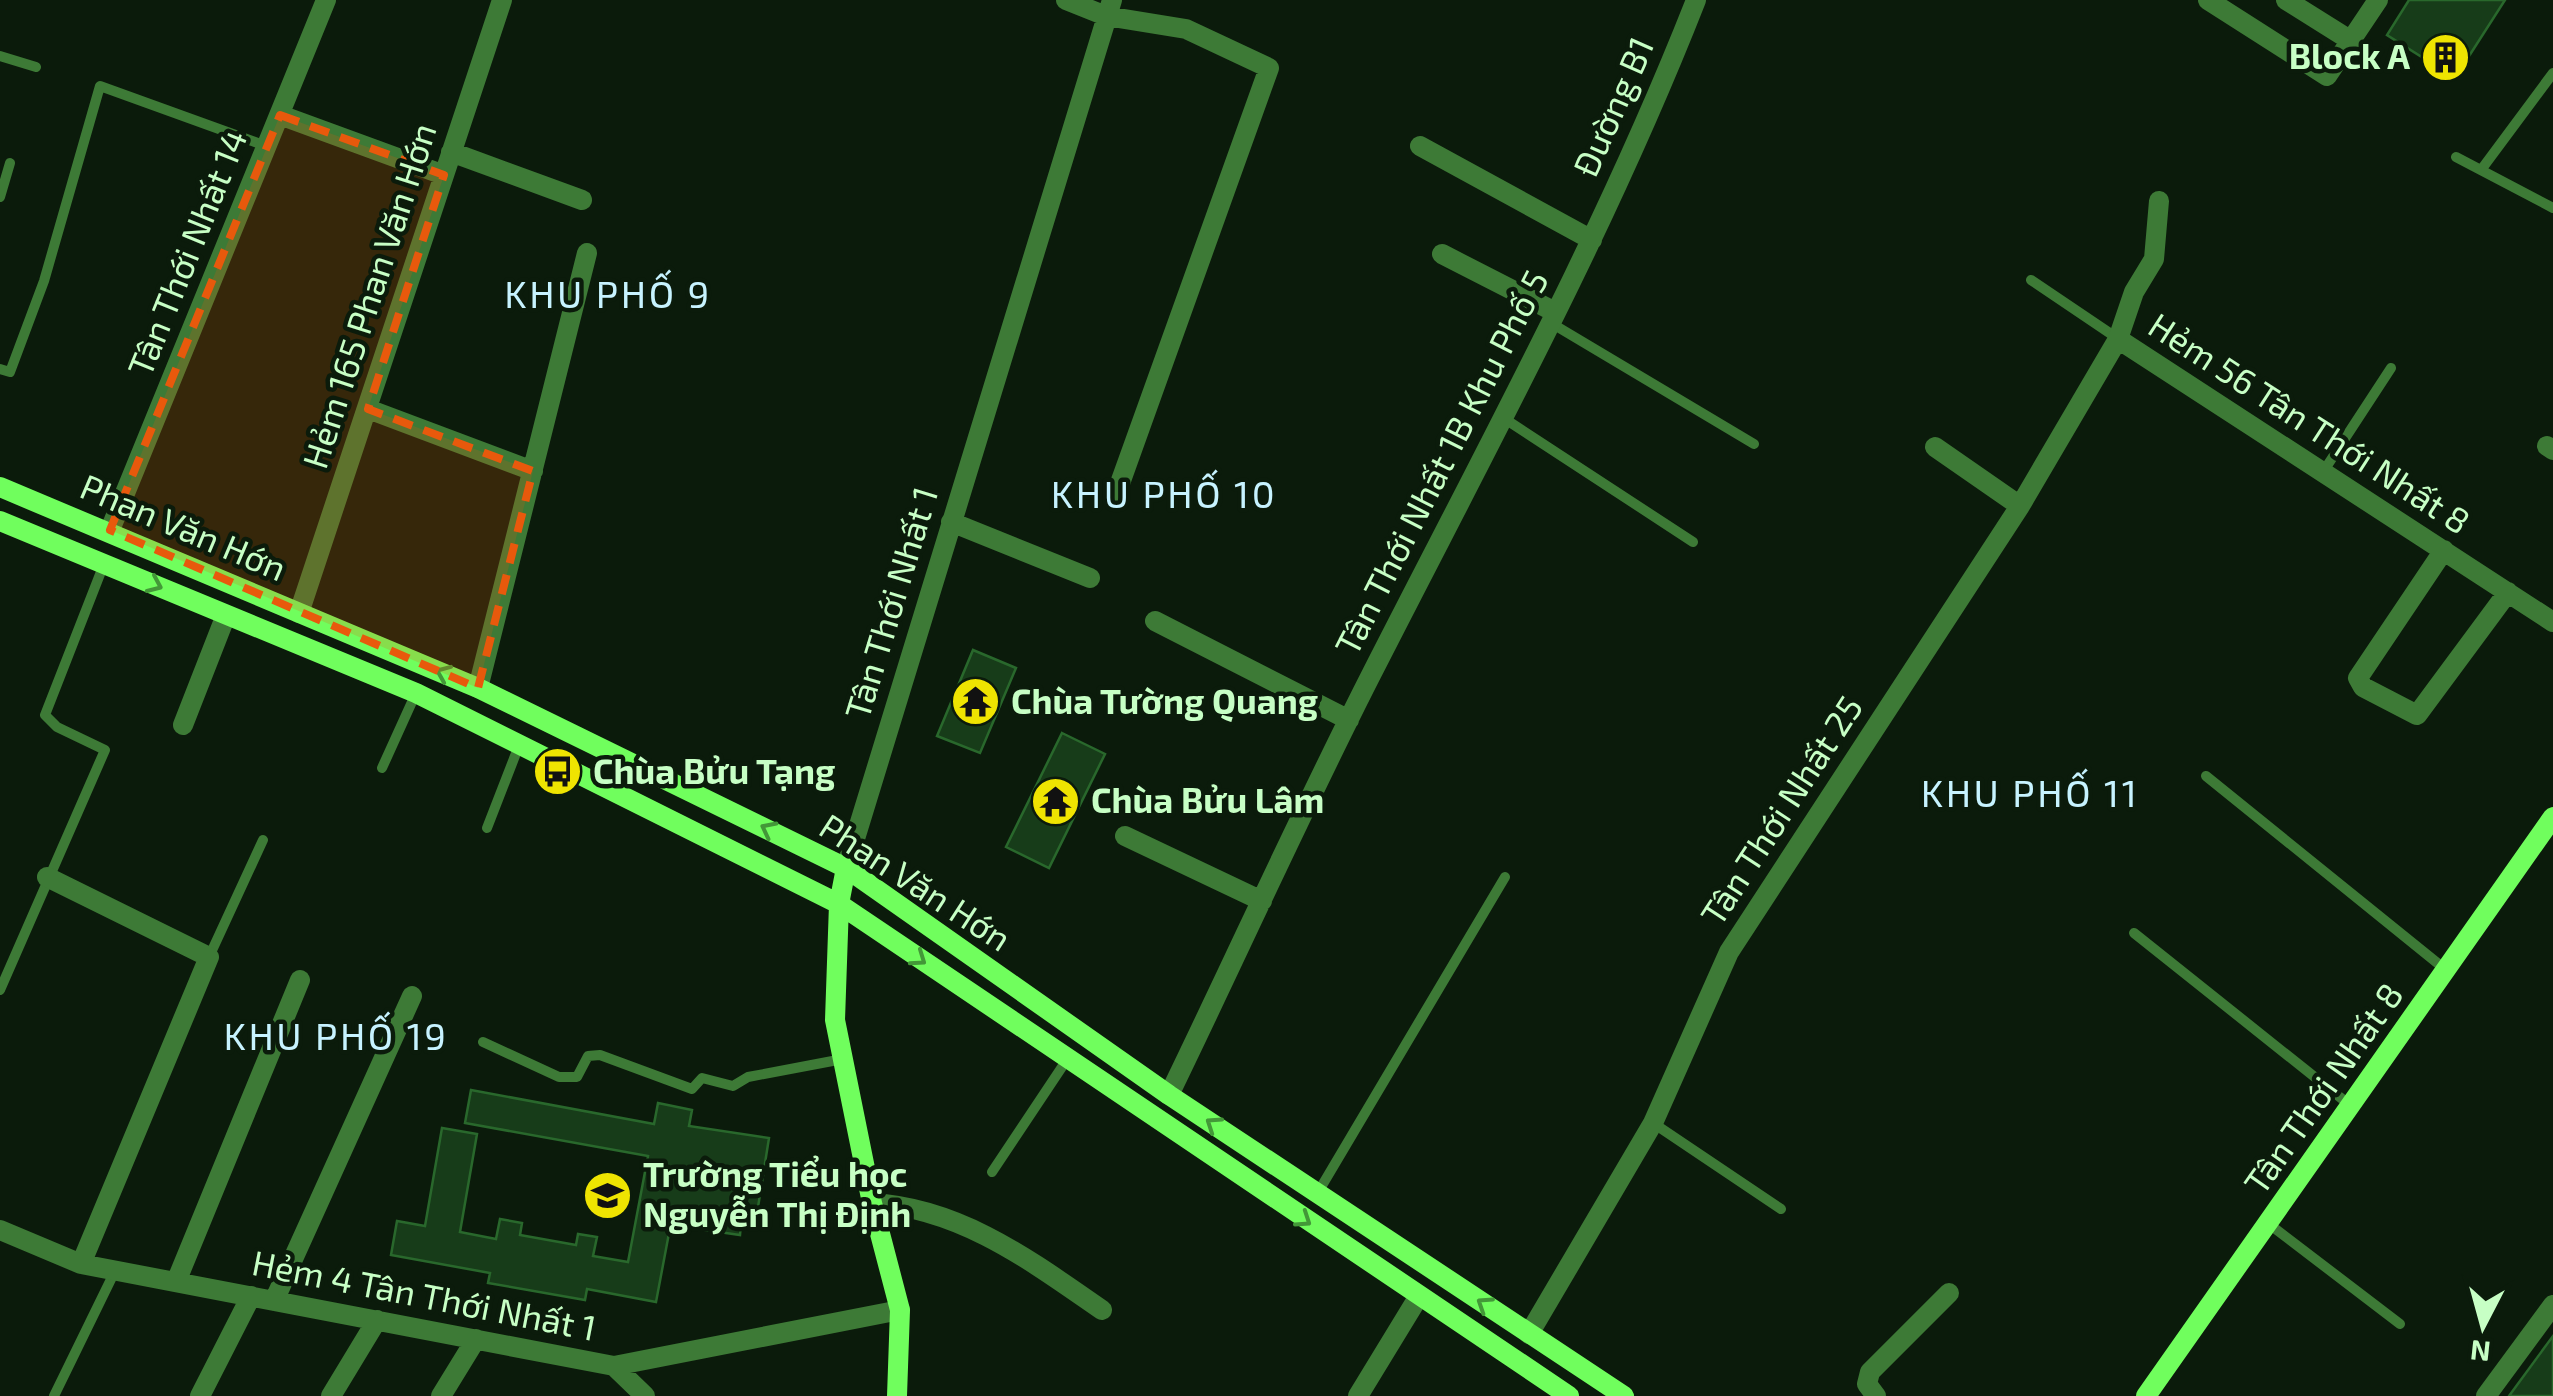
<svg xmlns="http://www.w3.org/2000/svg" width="2553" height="1396" font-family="'Exo 2',sans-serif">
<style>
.building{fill:#173c19;stroke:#29682c;stroke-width:2.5}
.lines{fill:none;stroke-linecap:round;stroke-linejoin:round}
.lane{stroke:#3d7a36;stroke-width:10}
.street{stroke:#3d7a36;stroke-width:20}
.secondary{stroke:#70fe5d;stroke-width:20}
.oneway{stroke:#439838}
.marked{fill:#e8590c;fill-opacity:0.2;stroke:#e8590c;stroke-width:8;stroke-dasharray:20 12;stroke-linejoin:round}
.labels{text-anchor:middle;stroke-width:9;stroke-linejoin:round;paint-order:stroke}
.poi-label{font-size:35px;font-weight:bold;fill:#c7ffc5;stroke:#0b1b0b;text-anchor:start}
.street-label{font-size:35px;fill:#c7ffc5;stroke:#0b1b0b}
.neighbourhood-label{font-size:38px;letter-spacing:2.5px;fill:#c7f3ff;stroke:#0b1b0b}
</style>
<rect width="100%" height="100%" fill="#0b1b0b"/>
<path class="building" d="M2409,0H2505L2455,78L2387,35Z
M973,650L1016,668L980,753L937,736Z
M1062,733L1105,754L1049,868L1006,847Z
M471,1090L654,1124L658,1103L692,1110L689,1126L769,1138L755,1226L741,1224L740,1235L705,1230L707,1218L673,1212L656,1302L587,1289L585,1300L488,1283L490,1273L391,1255L397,1221L425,1226L442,1128L477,1134L460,1232L496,1239L500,1219L522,1223L520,1235L576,1245L578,1234L597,1237L593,1256L628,1262L648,1156L465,1123Z
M2553,1336V1396H2509Z"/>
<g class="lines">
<path class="lane" d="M0,56L36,67
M2456,157L2553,208
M2481,170L2553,73
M0,197L10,163
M2031,280L2117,338
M1551,323L1754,444
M0,369L10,372L44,281L100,86L266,146
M1505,419L1693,542
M2323,472L2391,368
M382,768L416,693
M2206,776L2446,970
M487,828L520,743
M2134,933L2351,1106
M209,957L263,840
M0,990L105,750L57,727L45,715L104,564
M483,1042L559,1077H577L588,1056L600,1055L692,1089L702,1078L733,1086L748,1077L843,1059
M1653,1123L1781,1209
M992,1172L1066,1061
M1317,1194L1505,877
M2269,1224L2400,1324
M54,1396L115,1271"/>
<path class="street" d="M1066,0L1106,16L1186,29L1269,68L1114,500
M2208,0L2327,76L2378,0
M2286,0L2353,42
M280,115L444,175
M1420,146L1592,240
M451,152L582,200
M1442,254L1555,312
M2118,339L2553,622
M368,409L533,471
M2547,446L2553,450
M1935,447L2020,506
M951,522L1090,578
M110,530L326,0
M2444,550L2358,678L2363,687L2417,715L2508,592
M299,613L502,0
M1155,621L1349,720
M478,688L587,253
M183,725L226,615
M1125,836L1262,901
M846,868L1112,0
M47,877L209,957L81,1264
M1169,1095C1237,955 1301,812 1372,673C1485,451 1605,232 1696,0
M872,1203C961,1208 1031,1261 1102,1310
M0,1230L81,1264L614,1366L900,1310
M176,1282L300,980
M274,1301L412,996
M1529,1334L1653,1123L1729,952L2020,506L2118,339L2134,292L2154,259L2159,201
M614,1366L645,1396
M200,1396L251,1296
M331,1396L377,1320
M441,1396L476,1339
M1358,1396L1419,1296
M1876,1396L1867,1384L1870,1372L1949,1293
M2486,1396L2553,1305"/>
<path class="secondary" d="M0,487L478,688L846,868L1169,1095L1624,1396
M0,521L416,693L839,904L1569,1396
M846,868L839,904L835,1020L872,1203L900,1310L897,1396
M2146,1396L2553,817"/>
</g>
<defs><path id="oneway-chevron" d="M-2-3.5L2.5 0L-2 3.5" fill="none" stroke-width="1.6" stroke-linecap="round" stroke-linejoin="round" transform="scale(2.5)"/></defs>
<g class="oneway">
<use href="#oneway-chevron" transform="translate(155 585) rotate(24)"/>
<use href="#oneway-chevron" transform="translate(443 673) rotate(-157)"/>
<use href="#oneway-chevron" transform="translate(768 829) rotate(-153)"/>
<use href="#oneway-chevron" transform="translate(919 959) rotate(35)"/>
<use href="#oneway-chevron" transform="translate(1213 1124) rotate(-146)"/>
<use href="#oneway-chevron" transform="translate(1304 1220) rotate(34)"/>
<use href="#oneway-chevron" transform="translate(1484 1304) rotate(-147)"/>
</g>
<path class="marked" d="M280,115L444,175L368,409L533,471L478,688L110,530Z"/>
<defs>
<symbol id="building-disc" viewBox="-11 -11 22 22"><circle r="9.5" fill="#efe401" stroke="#0b1b0b"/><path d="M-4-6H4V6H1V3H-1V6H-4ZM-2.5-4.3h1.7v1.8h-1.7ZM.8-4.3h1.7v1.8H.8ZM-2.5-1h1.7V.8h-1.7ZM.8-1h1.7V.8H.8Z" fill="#111"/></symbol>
<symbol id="temple-disc" viewBox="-11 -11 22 22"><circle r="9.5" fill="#efe401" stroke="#0b1b0b"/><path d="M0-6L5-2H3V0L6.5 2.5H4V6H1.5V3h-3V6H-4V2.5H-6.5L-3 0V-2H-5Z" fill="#111"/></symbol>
<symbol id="bus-disc" viewBox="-11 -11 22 22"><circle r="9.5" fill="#efe401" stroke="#0b1b0b"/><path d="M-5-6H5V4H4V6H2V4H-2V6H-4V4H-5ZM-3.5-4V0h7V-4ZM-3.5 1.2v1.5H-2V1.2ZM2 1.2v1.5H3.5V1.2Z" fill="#111"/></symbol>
<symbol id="school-disc" viewBox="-11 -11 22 22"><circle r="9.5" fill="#efe401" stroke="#0b1b0b"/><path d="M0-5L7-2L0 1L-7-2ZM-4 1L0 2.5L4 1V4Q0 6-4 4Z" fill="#111"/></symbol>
</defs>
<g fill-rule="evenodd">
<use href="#building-disc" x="2418" y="30" width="55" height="55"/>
<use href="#temple-disc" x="948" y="674" width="55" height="55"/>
<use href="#bus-disc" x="530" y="744" width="55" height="55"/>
<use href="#temple-disc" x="1028" y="774" width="55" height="55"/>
<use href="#school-disc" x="580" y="1168" width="55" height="55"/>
</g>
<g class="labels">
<g class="poi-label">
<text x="2410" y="69" text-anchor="end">Block A</text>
<text x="1011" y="714">Chùa Tường Quang</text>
<text x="593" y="784">Chùa Bửu Tạng</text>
<text x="1091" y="813">Chùa Bửu Lâm</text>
<text x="643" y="1187">Trường Tiểu học<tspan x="643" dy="40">Nguyễn Thị Định</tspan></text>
</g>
<g class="street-label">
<text transform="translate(1614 107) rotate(-66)" y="12">Đường B1</text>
<text transform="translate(188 253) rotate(-68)" y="12">Tân Thới Nhất 14</text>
<text transform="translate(370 296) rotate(-72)" y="12">Hẻm 165 Phan Văn Hớn</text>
<text transform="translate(2309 424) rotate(33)" y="12">Hẻm 56 Tân Thới Nhất 8</text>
<text transform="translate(1442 463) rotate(-63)" y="12">Tân Thới Nhất 1B Khu Phố 5</text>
<text transform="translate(183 528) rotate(23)" y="12">Phan Văn Hớn</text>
<text transform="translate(892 603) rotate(-73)" y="12">Tân Thới Nhất 1</text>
<text transform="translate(1782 811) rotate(-57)" y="12">Tân Thới Nhất 25</text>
<text transform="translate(915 883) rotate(33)" y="12">Phan Văn Hớn</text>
<text transform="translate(2324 1089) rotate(-55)" y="12">Tân Thới Nhất 8</text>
<text transform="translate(424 1296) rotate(11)" y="12">Hẻm 4 Tân Thới Nhất 1</text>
</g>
<g class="neighbourhood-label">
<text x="608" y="308">KHU PHỐ 9</text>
<text x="1164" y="508">KHU PHỐ 10</text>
<text x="2030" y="807">KHU PHỐ 11</text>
<text x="336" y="1050">KHU PHỐ 19</text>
</g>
</g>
<g transform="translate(2483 1326) rotate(186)" stroke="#0b1b0b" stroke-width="8" paint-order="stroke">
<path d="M0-8L18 38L0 25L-18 38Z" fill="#c7ffc5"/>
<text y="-15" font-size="28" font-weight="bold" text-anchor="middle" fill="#c7ffc5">N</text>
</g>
</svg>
